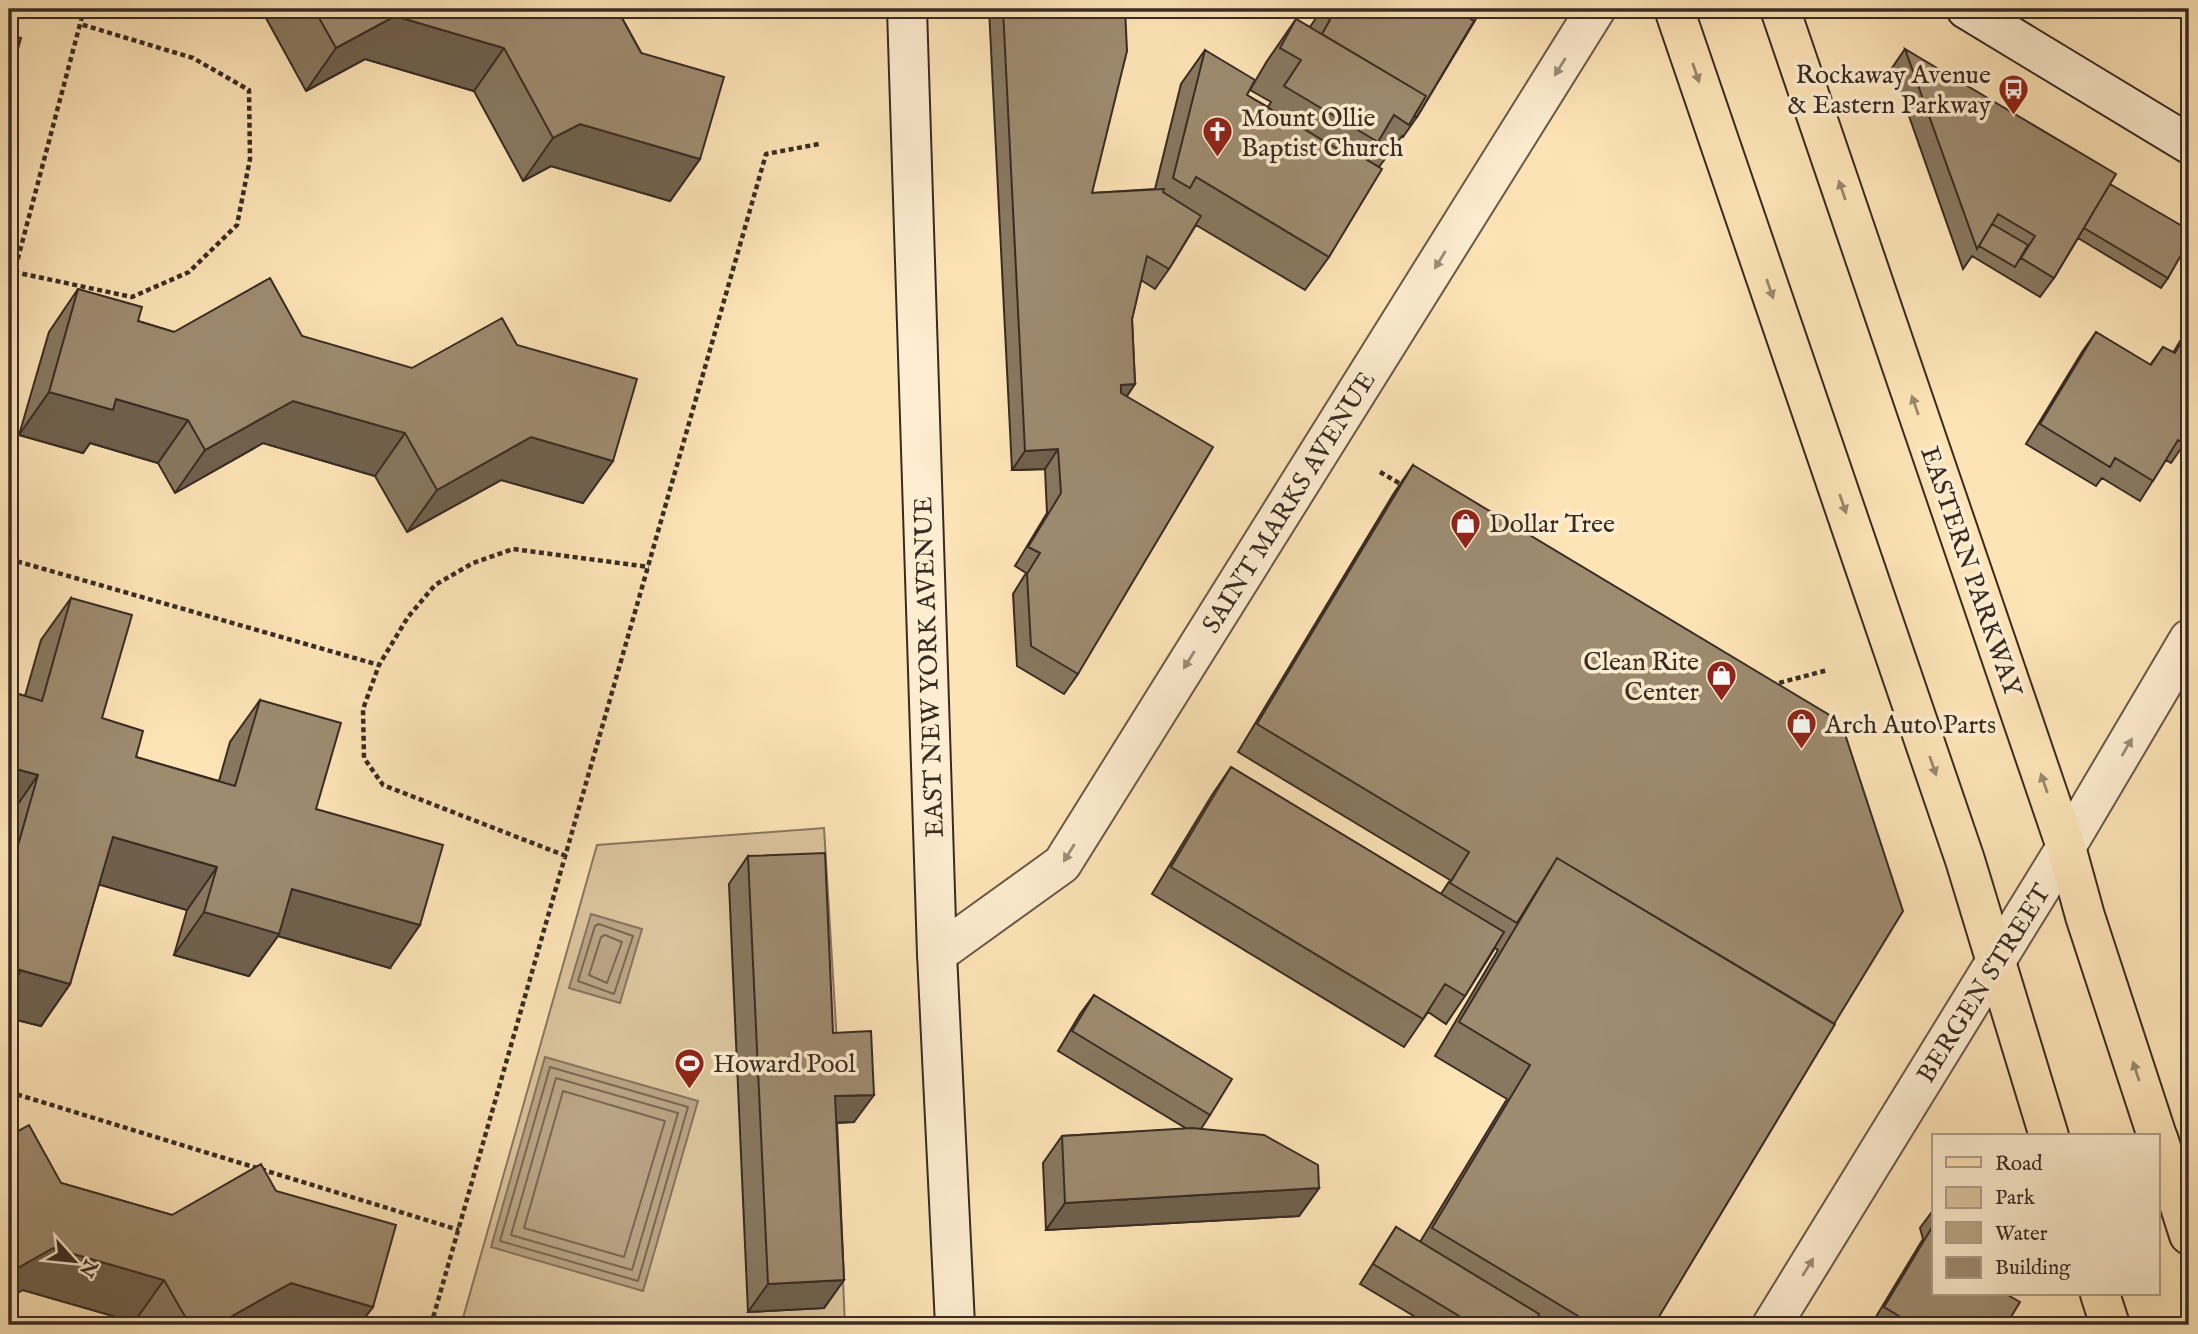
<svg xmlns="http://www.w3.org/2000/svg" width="2198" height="1334" font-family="'IM FELL English',serif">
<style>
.green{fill:#dcc59e;stroke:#8a7861;stroke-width:2}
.water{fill:#baa585;stroke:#86745e;stroke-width:2}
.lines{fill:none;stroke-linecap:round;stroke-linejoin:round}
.shore{stroke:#796854;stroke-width:2}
.minor-casing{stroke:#695949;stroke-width:42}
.secondary-casing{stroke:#382b24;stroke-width:42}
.primary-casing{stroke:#382b24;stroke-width:42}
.path{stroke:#382b24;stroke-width:4.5;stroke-dasharray:5 3.5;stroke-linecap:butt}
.minor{stroke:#feedd0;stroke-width:38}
.secondary{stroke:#feedd0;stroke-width:38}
.primary{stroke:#fde4b7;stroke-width:38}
.wall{fill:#887860;stroke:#382b24;stroke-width:2}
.shaded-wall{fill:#6f614e;stroke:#382b24;stroke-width:2}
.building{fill:#9e8b70;stroke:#382b24;stroke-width:2}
.oneway{fill:#9b8c7a}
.oneway2{fill:#9a886e}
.labels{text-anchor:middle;stroke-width:7;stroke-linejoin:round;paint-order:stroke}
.poi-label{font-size:26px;fill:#382b24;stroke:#feedd0;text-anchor:start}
.street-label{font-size:26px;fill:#382b24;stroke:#feedd0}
</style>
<rect width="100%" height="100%" fill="#fde4b7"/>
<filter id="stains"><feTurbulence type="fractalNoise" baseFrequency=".00286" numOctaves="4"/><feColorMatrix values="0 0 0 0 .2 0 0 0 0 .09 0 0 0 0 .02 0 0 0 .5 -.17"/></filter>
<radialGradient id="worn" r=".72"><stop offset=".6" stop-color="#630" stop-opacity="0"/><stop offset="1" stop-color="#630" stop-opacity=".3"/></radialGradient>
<path class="green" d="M824,828L838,1059L852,1058L854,1122H836L845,1325H461L597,845Z"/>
<path class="water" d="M591,914L642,929L620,1003L569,988Z
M545,1057L698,1101L643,1291L491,1247Z"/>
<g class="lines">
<path class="shore" d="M599,924L633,936L614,994L578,981L595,926Z
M605,935L622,942L607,983L589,975L601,937Z
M550,1067L688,1107L638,1281L500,1241Z
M556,1078L678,1113L632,1270L511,1235Z
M563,1091L665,1121L624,1257L524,1228Z"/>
<defs>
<path id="minor" d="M937,954L1062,864L1596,9
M1772,1325L2066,847L2189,639"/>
<path id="secondary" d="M907,9L937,954L955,1325
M1966,9L2189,144"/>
<path id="primary" d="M1674,9L1965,860L2049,1136
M1780,9L2066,847L2085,916L2157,1136
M2158,1138L2189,1235
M2100,1294L2110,1325"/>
</defs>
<use href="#minor" class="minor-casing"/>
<use href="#secondary" class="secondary-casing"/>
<use href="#primary" class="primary-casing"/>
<path class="path" d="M14,272L132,297L189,272L237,225L250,159L249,90L193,58L80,24
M9,292L84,9
M1380,472L1404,486
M9,559L379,665
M1771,685L1828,670
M566,856L383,785L364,758L363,709L379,665L408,617L435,585L473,563L513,549L649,567
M9,1092L459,1230
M431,1325L766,154L819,144"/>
<use href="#minor" class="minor"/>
<use href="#secondary" class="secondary"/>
<use href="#primary" class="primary"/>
</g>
<path class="wall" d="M261,9H617L700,159L670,201L551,166L523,181L474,91L365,59L306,91Z
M989,9H1125L1092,193L1155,189L1181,84L1205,50L1247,95L1268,107L1271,102L1250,90L1267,61L1296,19L1310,27L1322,9H1353L1364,16L1368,9H1482L1417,117L1403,137L1402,136L1379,167L1366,160L1329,257L1305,290L1196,225L1169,269L1155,289L1141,280L1132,319L1135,384L1127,396L1078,674L1064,694L1017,666L1013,594L1026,573L1015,566L1047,513L1045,469L1012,470Z
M1905,49L2110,184L2168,278L2161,288L2078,238L2054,278L2040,297L1972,256L1963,269L1892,68Z
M78,289L138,321L174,332L302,336L583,503L501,480L407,532L375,476L263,443L175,493L158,463L90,443L83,453L19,435L49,332Z
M2189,326V437L2171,463L2166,460L2140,501L2102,478L2096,486L2026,444L2082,352L2096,332L2150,365L2163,347L2173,353Z
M1413,465L1654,1325H1429L1360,1284L1396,1227L1420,1242L1507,1099L1435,1056L1498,950L1495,948L1465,996L1446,1024L1428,1012L1404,1047L1152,894L1212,795L1231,767L1441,894L1450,880L1238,752L1394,493Z
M71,598L102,718L136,757L219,781L230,742L260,700L316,809L390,968L278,936L249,976L174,955L187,910L99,884L70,984L41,1026L9,1018V702L15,693L25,696L41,640Z
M748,856L833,1033L854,1122L837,1123L844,1280L824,1308L748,1312L729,884Z
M1094,995L1210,1115L1201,1129L1319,1188L1299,1216L1046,1230L1043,1163L1062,1136L1187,1129L1058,1051L1080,1014Z
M61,1183L172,1215L276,1191L373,1307L359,1325H136L134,1322L23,1290Z
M1934,1209V1294L2006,1325H1871L1923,1239L1920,1228Z"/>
<path class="shaded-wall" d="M395,16L504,48L474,91L365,59L306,91L336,48Z
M580,124L700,159L670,201L551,166L523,181L553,138Z
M1135,384L1121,404V385Z
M49,392L116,399L188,420L158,463L90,443L83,453L19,435Z
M293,401L405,433L375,476L263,443L175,493L205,450Z
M531,437L613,461L583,503L501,480L407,532L437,490Z
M1058,449L1045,469L1012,470L1025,451Z
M9,767L38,775L9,817Z
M113,837L217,867L187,910L83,880Z
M292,889L420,925L390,968L278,936L249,976L174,955L204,912Z
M20,970L70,984L41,1026L9,1018V986Z
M874,1095L854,1122L816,1123L835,1096Z
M1319,1188L1299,1216L1046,1230L1065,1203Z
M53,1248L164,1280L134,1322L23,1290L9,1298V1273Z
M844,1280L824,1308L748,1312L768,1284Z
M291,1283L373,1307L359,1325H216Z"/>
<path class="building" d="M314,9H617L641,53L724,77L700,159L580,124L553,138L504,48L395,16L336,48Z
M1003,9H1125L1127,51L1092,193L1164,189L1163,192L1201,216L1169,269L1147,256L1132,319L1135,384L1121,385V393L1213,447L1078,674L1031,646L1027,574L1040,553L1028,547L1061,493L1058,449L1025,451Z
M1323,9H1353L1365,16L1370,9H1453L1474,21L1417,117L1414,116L1426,96L1322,34L1330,20L1321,14Z
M1473,9H1482L1480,13Z
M1296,19L1426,96L1409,125L1394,115L1378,142L1284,86L1301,60L1280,48Z
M9,35L21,38L9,81Z
M1905,49L2116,174L2054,278L2021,258L2035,236L1998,214L1977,249Z
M1205,50L1255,80L1247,95L1354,159L1357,154L1382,169L1329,257L1196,177L1190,188L1173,178Z
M2110,184L2189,230V241L2168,278L2084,228Z
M1992,224L2028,245L2015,267L1979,246Z
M270,278L302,336L412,368L502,318L517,345L637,379L613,461L531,437L437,490L405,433L293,401L205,450L188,420L116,399L113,410L49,392L78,289L142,307L138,321L174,332Z
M2189,329V437L2185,444L2178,440L2153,481L2115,458L2110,467L2040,424L2096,332L2151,365L2163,347L2175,353Z
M1413,465L1841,722L1903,911L1834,1024L1557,858L1517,923L1450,883L1469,852L1257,724Z
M71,598L132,615L102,718L143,731L136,757L235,786L260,700L341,723L316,809L443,845L420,925L292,889L279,934L204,912L217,867L113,837L70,984L20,970L9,1008V877L38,775L9,767V716L15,693L42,701Z
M1231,767L1504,932L1465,996L1445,984L1423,1019L1171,867Z
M825,853L833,1033L871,1031L874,1095L835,1096L844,1280L768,1284L748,856Z
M1557,858L1835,1024L1654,1325H1593L1432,1228L1530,1065L1459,1022Z
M1094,995L1232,1079L1210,1115L1072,1031Z
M29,1125L61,1183L172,1215L261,1164L276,1191L396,1225L373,1307L291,1283L216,1325H190L164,1280L53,1248L9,1273V1136Z
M1192,1128L1264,1135L1318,1165L1319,1188L1065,1203L1062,1136Z
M1934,1224V1294H2006L2020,1302L2006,1325H1914L1884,1307Z
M1396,1227L1539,1314L1535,1325H1474L1373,1264Z"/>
<defs><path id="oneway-solid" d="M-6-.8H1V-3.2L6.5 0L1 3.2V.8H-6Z" transform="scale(1.75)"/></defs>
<g class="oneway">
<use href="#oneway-solid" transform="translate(1560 67) rotate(122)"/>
<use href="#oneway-solid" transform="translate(1440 260) rotate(122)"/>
<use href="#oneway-solid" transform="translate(1189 660) rotate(122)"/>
<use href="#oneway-solid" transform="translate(2127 747) rotate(-60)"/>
<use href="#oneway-solid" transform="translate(1069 853) rotate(122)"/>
<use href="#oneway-solid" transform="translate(1808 1267) rotate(-58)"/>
</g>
<g class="oneway2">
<use href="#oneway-solid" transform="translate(1696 73) rotate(71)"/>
<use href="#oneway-solid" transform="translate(1842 190) rotate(-109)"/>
<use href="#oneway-solid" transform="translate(1770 289) rotate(71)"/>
<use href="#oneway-solid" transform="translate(1915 405) rotate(-109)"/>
<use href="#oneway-solid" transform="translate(1843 504) rotate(71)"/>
<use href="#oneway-solid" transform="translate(1933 766) rotate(71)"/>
<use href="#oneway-solid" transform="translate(2044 783) rotate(-109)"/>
<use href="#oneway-solid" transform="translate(2136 1071) rotate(-108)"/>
</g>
<defs>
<symbol id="bus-pin" viewBox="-11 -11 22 30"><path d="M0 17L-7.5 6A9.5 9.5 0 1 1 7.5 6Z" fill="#8f2418" stroke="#feedd0"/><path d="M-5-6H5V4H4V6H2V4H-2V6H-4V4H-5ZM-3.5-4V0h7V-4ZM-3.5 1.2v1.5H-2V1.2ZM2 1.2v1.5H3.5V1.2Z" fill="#fff"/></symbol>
<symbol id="church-pin" viewBox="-11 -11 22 30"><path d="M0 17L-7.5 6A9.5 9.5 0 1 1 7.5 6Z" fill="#8f2418" stroke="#feedd0"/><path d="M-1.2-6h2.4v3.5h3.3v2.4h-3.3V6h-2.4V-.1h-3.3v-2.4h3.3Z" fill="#fff"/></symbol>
<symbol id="shop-pin" viewBox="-11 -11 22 30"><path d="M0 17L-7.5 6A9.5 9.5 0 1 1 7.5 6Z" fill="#8f2418" stroke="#feedd0"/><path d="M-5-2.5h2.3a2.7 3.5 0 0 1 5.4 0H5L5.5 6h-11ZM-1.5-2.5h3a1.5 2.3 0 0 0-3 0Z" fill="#fff"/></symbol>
<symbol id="stadium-pin" viewBox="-11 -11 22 30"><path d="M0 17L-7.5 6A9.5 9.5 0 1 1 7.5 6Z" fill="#8f2418" stroke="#feedd0"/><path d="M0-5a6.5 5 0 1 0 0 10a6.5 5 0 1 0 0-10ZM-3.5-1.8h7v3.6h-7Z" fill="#fff"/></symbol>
</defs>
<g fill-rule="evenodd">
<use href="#bus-pin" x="1996" y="72" width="35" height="47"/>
<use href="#church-pin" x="1200" y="114" width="35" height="47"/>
<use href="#shop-pin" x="1448" y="506" width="35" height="47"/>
<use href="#shop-pin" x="1704" y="658" width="35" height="47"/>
<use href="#shop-pin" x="1784" y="706" width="35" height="47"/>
<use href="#stadium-pin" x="672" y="1046" width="35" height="47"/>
</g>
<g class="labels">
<g class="poi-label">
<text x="1991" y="83" text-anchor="end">Rockaway Avenue<tspan x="1991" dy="30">&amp; Eastern Parkway</tspan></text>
<text x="1241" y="126">Mount Ollie<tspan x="1241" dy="30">Baptist Church</tspan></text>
<text x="1489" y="532">Dollar Tree</text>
<text x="1699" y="670" text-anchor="end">Clean Rite<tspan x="1699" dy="30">Center</tspan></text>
<text x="1825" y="733">Arch Auto Parts</text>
<text x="713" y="1072">Howard Pool</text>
</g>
<g class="street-label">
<text transform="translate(1288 502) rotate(-58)" y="9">SAINT MARKS AVENUE</text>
<text transform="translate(1972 571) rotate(71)" y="9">EASTERN PARKWAY</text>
<text transform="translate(928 667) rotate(-92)" y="9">EAST NEW YORK AVENUE</text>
<text transform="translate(1983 983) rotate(-58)" y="9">BERGEN STREET</text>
</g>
</g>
<rect width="2198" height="1334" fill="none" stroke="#fde4b7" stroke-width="35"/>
<rect x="10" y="10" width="2177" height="1313" fill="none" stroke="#382b24" stroke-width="3.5"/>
<rect x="18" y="18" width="2163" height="1299" fill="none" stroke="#382b24" stroke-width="2"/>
<rect x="1932" y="1134" width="228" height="161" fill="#feedd0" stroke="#af9f8b" stroke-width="2"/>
<rect x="1946" y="1157" width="35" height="10" fill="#fde4b7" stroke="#af9f8b" stroke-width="2"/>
<text x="1995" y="1170" font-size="21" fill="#382b24">Road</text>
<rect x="1946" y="1187" width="35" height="21" fill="#dcc59e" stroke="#af9f8b" stroke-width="2"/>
<text x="1995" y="1204" font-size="21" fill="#382b24">Park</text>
<rect x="1946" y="1222" width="35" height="21" fill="#baa585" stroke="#af9f8b" stroke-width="2"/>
<text x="1995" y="1240" font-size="21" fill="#382b24">Water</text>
<rect x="1946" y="1257" width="35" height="21" fill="#9e8b70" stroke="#af9f8b" stroke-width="2"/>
<text x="1995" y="1274" font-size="21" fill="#382b24">Building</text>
<g transform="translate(74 1261) rotate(117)" stroke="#feedd0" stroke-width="5" paint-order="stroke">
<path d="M0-5L12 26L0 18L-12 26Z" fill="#382b24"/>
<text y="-10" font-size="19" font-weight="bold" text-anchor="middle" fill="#382b24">N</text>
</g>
<rect width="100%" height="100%" filter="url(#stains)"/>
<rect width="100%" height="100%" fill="url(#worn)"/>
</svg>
